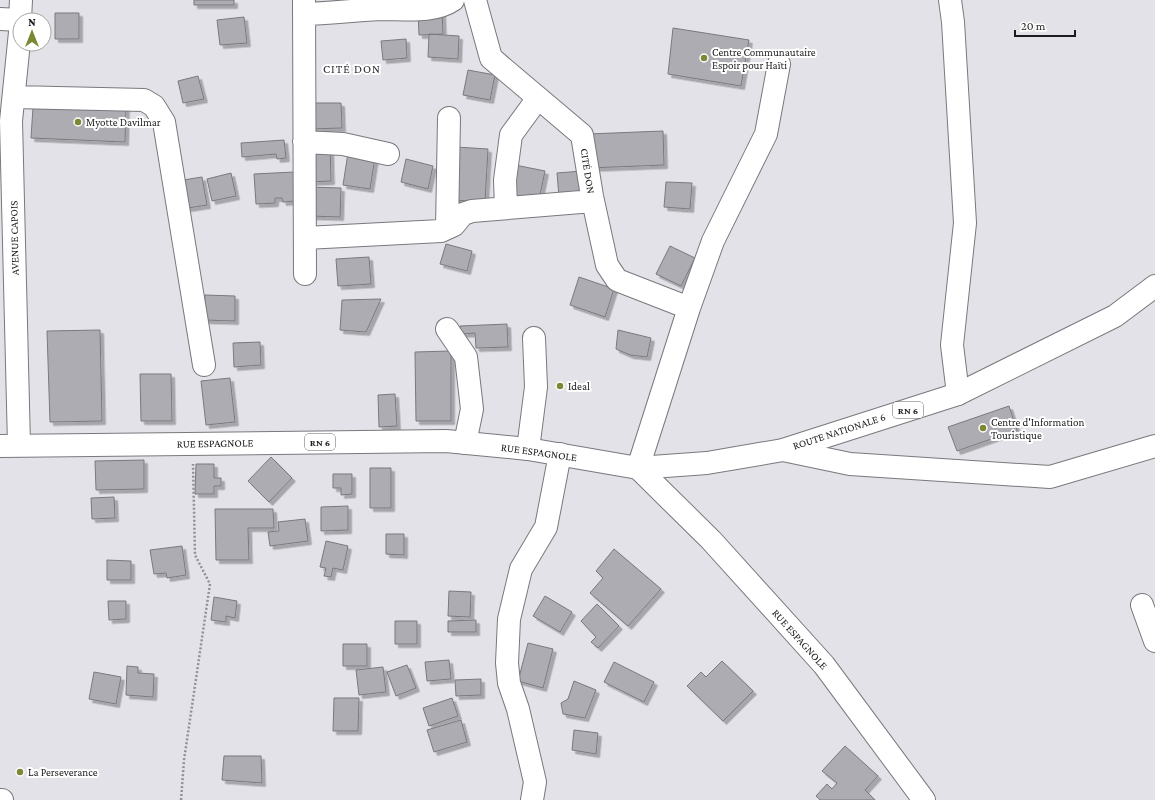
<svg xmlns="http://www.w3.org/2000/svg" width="1155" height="800" font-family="'Crimson Pro',serif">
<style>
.building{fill:#adacb2;stroke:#7a797e;filter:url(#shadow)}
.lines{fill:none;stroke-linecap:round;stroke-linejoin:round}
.minor-casing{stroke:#79787d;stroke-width:24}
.major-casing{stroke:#79787d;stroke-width:24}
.path{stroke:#919095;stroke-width:2.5;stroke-dasharray:2 2;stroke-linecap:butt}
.minor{stroke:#fff;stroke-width:22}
.major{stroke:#fff;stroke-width:22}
.poi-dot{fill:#7d8734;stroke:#fff;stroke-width:1.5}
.labels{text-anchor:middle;stroke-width:4;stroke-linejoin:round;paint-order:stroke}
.shield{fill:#fff;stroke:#606062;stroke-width:1}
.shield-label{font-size:10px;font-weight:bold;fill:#1c1c1e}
.poi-label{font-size:11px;fill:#1c1c1e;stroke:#fff;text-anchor:start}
.street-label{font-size:11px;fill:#1c1c1e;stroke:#fff}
.neighbourhood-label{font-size:12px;letter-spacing:1px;fill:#2e2d31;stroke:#fff}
</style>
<defs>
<filter id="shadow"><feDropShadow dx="3.5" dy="3.5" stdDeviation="0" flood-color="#0004"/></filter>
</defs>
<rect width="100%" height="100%" fill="#e3e2e8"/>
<path class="building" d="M194,0H234V5H194Z
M418,12H442L443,34L419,35Z
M55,13H79V39H55Z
M244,17L247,43L220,45L217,20Z
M673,28L749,40L741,86L668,74Z
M429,34L459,36L458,59L428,57Z
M406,39L407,58L383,60L381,41Z
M468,70L495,75L490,100L463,95Z
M198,76L204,99L183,103L178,81Z
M307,103H341L342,128L307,129Z
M126,105L125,142L31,138L33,107Z
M663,131L664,165L589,168L588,134Z
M284,140L286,158L277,159L276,154L242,157L241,143Z
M330,147L331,181L308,182L307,148Z
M456,147L488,149L485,202L453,200Z
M348,153L375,157L370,189L343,185Z
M406,159L433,166L428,189L401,182Z
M515,165L545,171L539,200L509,194Z
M582,171L584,195L559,197L557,173Z
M294,172L295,201L283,202L282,198H275V203L256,204L254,174Z
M231,173L236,196L212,201L207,179Z
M202,177L207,205L182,209L177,181Z
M666,182L692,183L690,209L664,207Z
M309,187L341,188L340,217L309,216Z
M446,244L472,251L467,271L440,264Z
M670,246L695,258L681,286L656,274Z
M369,257L371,284L338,286L336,259Z
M579,277L614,289L605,317L570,305Z
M205,295L235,296V321L204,320Z
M381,299L366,332L340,330L342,300Z
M507,324L508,347L476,348L475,333L461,334L460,326Z
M100,330L102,421L50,422L47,331Z
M618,330L651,338L647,357L630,355L616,349Z
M260,342L261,365L234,367L233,343Z
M451,351V421H416L415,352Z
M140,374H171L172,421H141Z
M230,378L235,422L206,425L201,381Z
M395,394L397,426L379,427L378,395Z
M1009,406L1017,430L957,451L948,427Z
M271,457L292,478L269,502L248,481Z
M144,460V489L96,490L95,461Z
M196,464H214V478H221V486H214V494H195Z
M370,468H391V508H370Z
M333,474H352V494L341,495V488H333Z
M114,497L115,518L92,519L91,498Z
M348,506V530L321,531V507Z
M215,509H273L274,528H248L249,560H216Z
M305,519L308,541L270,546L268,532L279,531L278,522Z
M386,534H404V555L386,554Z
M326,541L348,546L343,570L333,568L331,577L324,576L326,568L320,567Z
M182,546L186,575L167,578L166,573L154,574L150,550Z
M614,549L661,589L628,626L590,593L603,578L596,571Z
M107,560L131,561V580H107Z
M449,591L471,592L470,617L448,616Z
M545,596L572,612L560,632L533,616Z
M214,597L237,601L235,618L226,616V622L211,620Z
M108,601H126V619L109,620Z
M597,604L619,626L598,648L591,642L596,637L581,621Z
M476,620V632H448V621Z
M395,621H417V644H395Z
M528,643L553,649L543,688L518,681Z
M343,644H367V666H343Z
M449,660L451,679L427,681L425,662Z
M722,661L753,691L723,721L687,686L701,672L706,677Z
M614,662L654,682L644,702L604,682Z
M407,665L416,688L396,696L387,672Z
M127,666L138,667V673L154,674L153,697L126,695Z
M383,667L386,692L359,695L356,670Z
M94,672L121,677L116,704L89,699Z
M481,679V695L456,696L455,680Z
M574,681L596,690L585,718L563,714L561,703L568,699Z
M334,698H359L358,731H333Z
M452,698L458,716L429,726L423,708Z
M461,720L467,742L434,752L427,730Z
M574,730L598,733L596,754L572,750Z
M845,746L878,776L865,790L875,800H820L816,796L827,784L832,789L837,783L822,771Z
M224,756H261L262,783L222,780Z"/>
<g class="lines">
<defs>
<path id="minor" d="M304,0L305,274
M475,0L491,58L582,135L592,196L607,265L617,280L689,308
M950,0L953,22L965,223L952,345L958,394
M304,14C331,13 358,10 384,9C406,9 434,13 453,0
M0,19L20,20
M20,20L21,0
M779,64L766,134L713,241L689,308L638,468L711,540L824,665L924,800
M14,97L144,100L154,106L164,122L204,365
M304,142L343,144L388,154
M506,208L505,180L511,135L538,98
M447,228L449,118
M305,238L441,231L454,225L463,214L472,211L593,201
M447,329L466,357L472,409L465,443
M19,445L11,121L20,32
M528,449L536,387L534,338
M783,450L850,464L1050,477L1155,446
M1142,605L1155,641
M0,800H2
M532,800L535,782L518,709L509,683L507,663L509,619L521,569L546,527L560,454"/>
<path id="major" d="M0,446L446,441L528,449L638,468L707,463L783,450L958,394L1115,316L1155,286"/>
</defs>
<use href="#minor" class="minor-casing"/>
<use href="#major" class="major-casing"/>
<path class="path" d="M181,800L184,760L210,584L195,555L193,464"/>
<use href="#minor" class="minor"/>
<use href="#major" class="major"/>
</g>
<g class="poi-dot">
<circle cx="704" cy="58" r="4"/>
<circle cx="78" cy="122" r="4"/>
<circle cx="560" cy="386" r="4"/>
<circle cx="983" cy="428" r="4"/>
<circle cx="20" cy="772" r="4"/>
</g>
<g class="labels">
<g class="shield">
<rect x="893" y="402" width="30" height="16" rx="3"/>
<rect x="305" y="434" width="30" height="16" rx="3"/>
</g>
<g class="shield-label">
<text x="908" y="414">RN 6</text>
<text x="320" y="446">RN 6</text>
</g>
<g class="poi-label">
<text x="712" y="56">Centre Communautaire<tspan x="712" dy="13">Espoir pour Haïti</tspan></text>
<text x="86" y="126">Myotte Davilmar</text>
<text x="568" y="390">Ideal</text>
<text x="991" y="426">Centre d'Information<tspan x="991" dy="13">Touristique</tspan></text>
<text x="28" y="776">La Perseverance</text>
</g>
<g class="street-label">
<text transform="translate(588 171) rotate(81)" y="4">CITÉ DON</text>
<text transform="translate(14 238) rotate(-91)" y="4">AVENUE CAPOIS</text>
<text transform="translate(839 431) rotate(-18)" y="4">ROUTE NATIONALE 6</text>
<text transform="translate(215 443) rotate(-1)" y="4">RUE ESPAGNOLE</text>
<text transform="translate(539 452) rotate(8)" y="4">RUE ESPAGNOLE</text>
<text transform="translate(800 639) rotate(48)" y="4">RUE ESPAGNOLE</text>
</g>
<g class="neighbourhood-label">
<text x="352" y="73">CITÉ DON</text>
</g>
</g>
<g transform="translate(32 32)"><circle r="19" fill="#ffffff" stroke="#a4a4a5"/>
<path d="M0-3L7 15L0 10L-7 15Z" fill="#7d8734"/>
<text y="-6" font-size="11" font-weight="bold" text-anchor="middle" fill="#1c1c1e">N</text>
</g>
<path d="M1015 30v6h60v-6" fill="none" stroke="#1c1c1e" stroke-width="2"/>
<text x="1021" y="30" font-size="12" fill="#1c1c1e" stroke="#ffffff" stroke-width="3" paint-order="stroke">20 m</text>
</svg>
